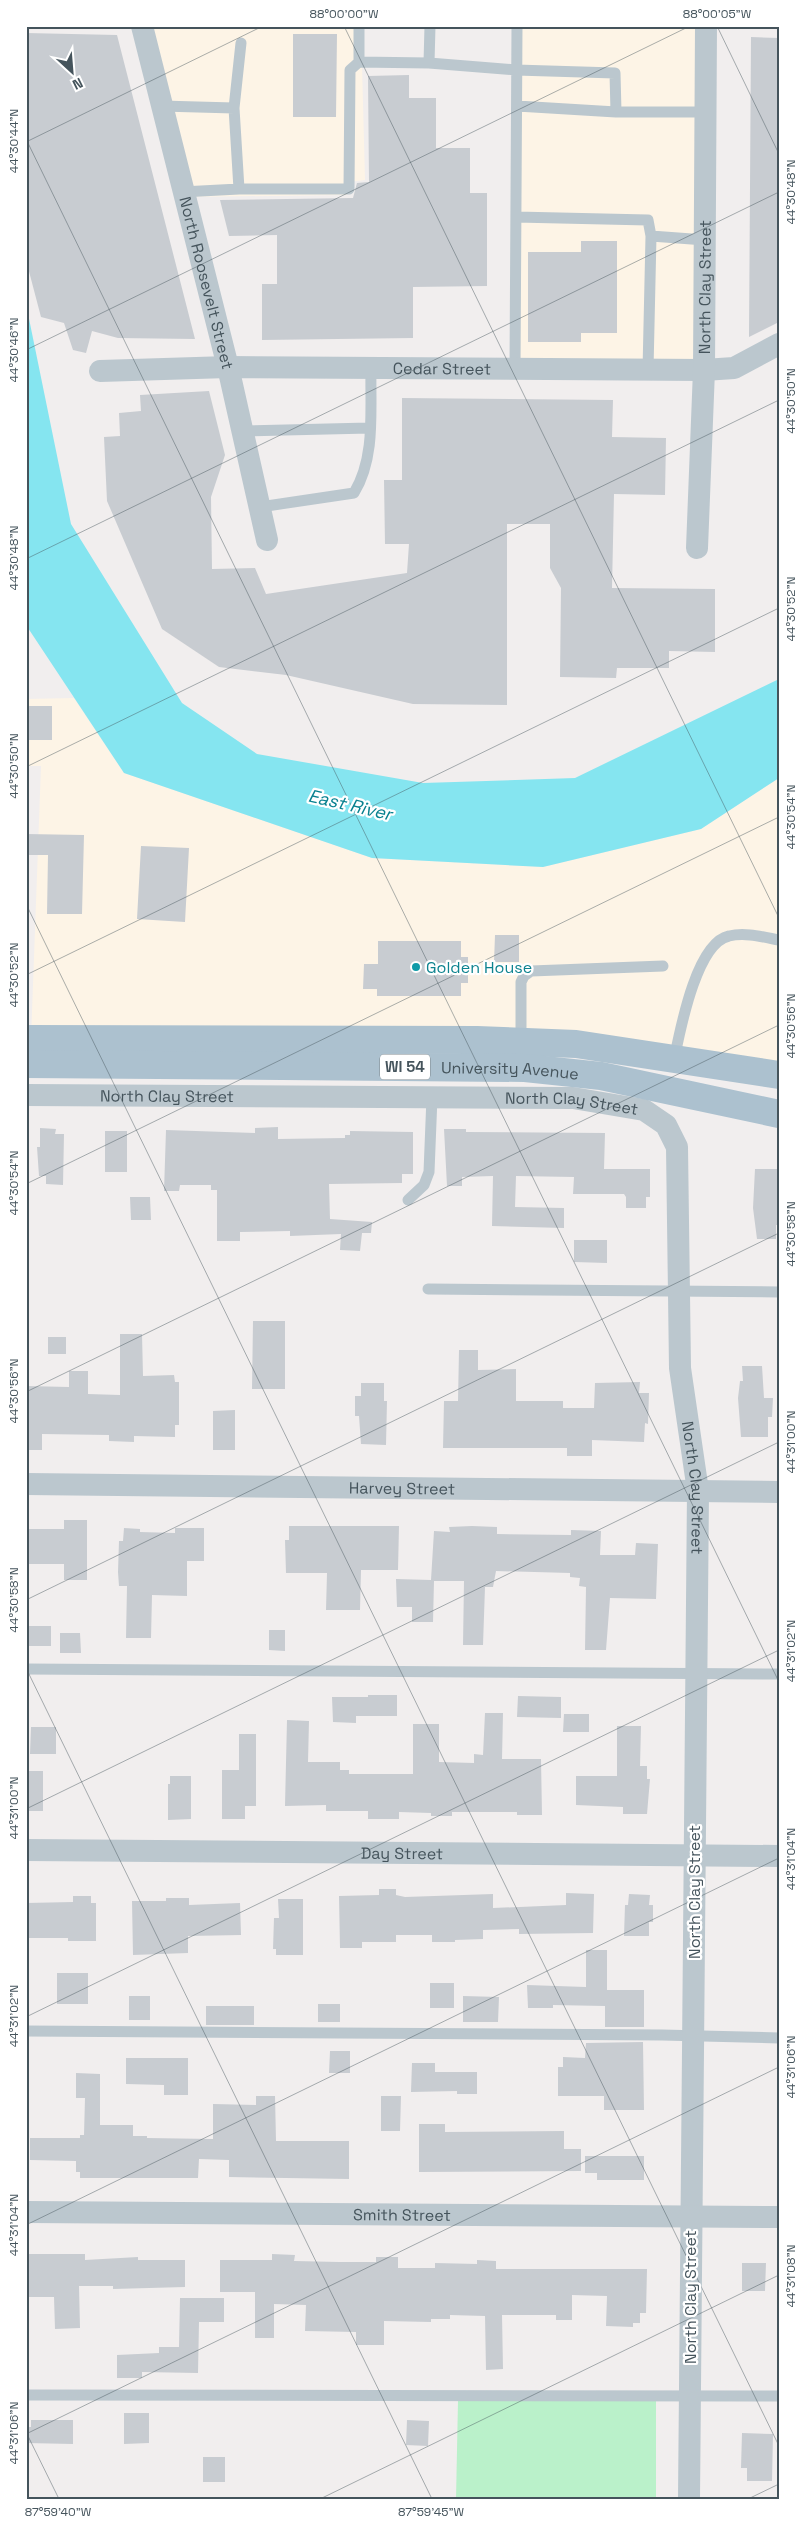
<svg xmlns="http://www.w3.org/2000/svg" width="805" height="2525" font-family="'Space Grotesk',sans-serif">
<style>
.commercial{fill:#fdf4e6}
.green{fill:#baf1ca}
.water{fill:#85e5f0}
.building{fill:#c8ccd1}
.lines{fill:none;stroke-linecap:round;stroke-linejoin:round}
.lane{stroke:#bbc7ce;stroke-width:11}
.street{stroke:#bbc7ce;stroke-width:22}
.primary{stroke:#acc1cf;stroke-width:28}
.ticks{fill:none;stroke:#45545c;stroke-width:1;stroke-opacity:0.45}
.culture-dot{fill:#0f9aa8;stroke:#fff;stroke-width:2}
.labels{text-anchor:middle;stroke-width:4.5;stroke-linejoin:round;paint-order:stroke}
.shield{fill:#fff;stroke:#7d878d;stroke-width:1}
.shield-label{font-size:15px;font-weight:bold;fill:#45545c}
.street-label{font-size:16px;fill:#45545c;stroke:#fff}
.culture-label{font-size:16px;fill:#0d838f;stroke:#fff;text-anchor:start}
.water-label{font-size:18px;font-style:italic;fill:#08818f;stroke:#fff}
.neatline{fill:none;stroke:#45545c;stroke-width:2}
.ticks-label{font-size:12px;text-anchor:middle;fill:#45545c}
</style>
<rect width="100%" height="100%" fill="#f1eeee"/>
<path class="commercial" d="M142,26H361L365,180L349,182L347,195L184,197Z
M517,26H706L704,370L516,369Z
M74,698L124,773L372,858L543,867L701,829L779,778V1075L576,1044L31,1039L41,766H26V699Z"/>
<path class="green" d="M458,2401H656V2499H456Z"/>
<path class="water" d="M26,304L71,524L182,703L257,754L423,783L575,778L779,679V778L701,829L543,867L372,858L124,773L26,625Z"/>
<path class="building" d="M26,33L117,35L195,339L118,338L92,331L86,353L73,350L64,323L41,317L26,260Z
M293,34H337L336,117H293Z
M751,37L779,38V322L749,337Z
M409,75V98H436V148H470V193H487V286L413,287V338L262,340V284H277V235L229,236L220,200L353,198L357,183L369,182L368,76Z
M581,241H617V333H581V342H528V252H581Z
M209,391L225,455L211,497L212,569L255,568L266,594L407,573L409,544H385L384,480H402V398L613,400L612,437L666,438L665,495L614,494L612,588L715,589V652L669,651V668H617L616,678L560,677L561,588L550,568V524H507V705L413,704L286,675L219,667L162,629L107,501L104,437L120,436L119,413L141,411L140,395Z
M26,706H52V740H26Z
M26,834L84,835L82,914H47L48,855H26Z
M141,846L189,848L185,922L137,919Z
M495,935H519V962H494Z
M378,941H461V957H468V983H461V996H377V989H363L364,964H378Z
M278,1127V1139L345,1138V1135H350V1131L413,1132V1174H402V1183L329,1184L330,1219L372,1222L371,1233H362L360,1251L340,1250L341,1234L290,1236V1231L240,1232V1241H217V1190H211V1185H180L179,1191H164L166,1130L255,1133V1128Z
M40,1128L56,1129L55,1134H64L63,1185L46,1184V1176H39L37,1147H40Z
M444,1129H466V1132L605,1133L604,1169H650V1197H646V1208H626V1197L624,1194H573L574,1177L516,1176L515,1207L564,1208V1228L492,1226L493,1176L462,1177V1186H447Z
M105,1131H127V1172H105Z
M755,1169H779V1225H776V1239H757L753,1208Z
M130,1197H150L151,1220H131Z
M574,1240H607V1263L574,1262Z
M253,1321H285V1389H252Z
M120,1334H142L143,1376L174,1375L175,1382H179V1425H175V1437L134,1436V1442L109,1441V1435L42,1434V1450H26V1386L69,1387V1371H88V1394L120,1395Z
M48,1337H66V1354H48Z
M459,1350H478V1370L516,1369V1401H563V1408H594L595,1383L640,1382L639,1393H649L648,1424L645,1423L644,1442L592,1440V1456H567V1448H443L444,1401H458Z
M742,1366H762L764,1398H773L772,1417H768V1437H741L738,1398L740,1381H743Z
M361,1383H384V1401H387L386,1445L361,1444L359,1416H355V1396H361Z
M235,1410V1450H213V1411Z
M64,1520H87V1580H64V1564H26V1529H64Z
M289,1526H399L398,1570H361L360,1610H326L327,1573H286L285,1540H289Z
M472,1526L497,1527V1534L571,1535V1530L601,1531L600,1555H635L636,1543L658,1544L656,1599L610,1598L606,1650H585L586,1587L579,1586L580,1578L570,1577V1573L496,1571L493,1587H485L483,1645H463L464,1581H434L433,1622H412V1607H397L396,1579L431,1580L434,1531L450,1532L449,1527Z
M124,1528L140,1529V1532L175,1533V1528H204V1561H187V1596L152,1595L151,1638H126L127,1586H119L118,1572L119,1541H123Z
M26,1626H51V1646H26Z
M269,1630H285V1651L269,1650Z
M60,1633H80L81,1653H60Z
M368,1695H397V1716H356V1723L333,1722L332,1697H368Z
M518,1696L561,1697V1718L517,1717Z
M485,1713H503L502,1759H541L542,1815H517V1812H452V1816H431V1813L399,1812V1819H368V1811H326V1805L285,1806L287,1720L309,1721L308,1762H340V1770H349V1774H413V1724H439V1762L474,1763V1754L483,1755Z
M564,1714H589V1732H563Z
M617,1726H641L640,1766H647V1779H650L647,1814H623V1807L576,1805V1776H617Z
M31,1727H56V1754H30Z
M239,1734H256V1806H245V1819H222V1770H239Z
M26,1771H43V1811H26Z
M170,1776H191V1819L168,1820V1784H170Z
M379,1889H396V1895L405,1897L493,1894V1908L566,1905V1893L594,1894L593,1933L519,1934V1929L483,1930V1939L455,1940V1942H432V1935H396V1942H362V1948H340L339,1896L379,1895Z
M629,1894L650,1895L649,1905H653V1922H649V1936H624L625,1905H628Z
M73,1896H91V1903H96V1941H68V1938H26V1903L73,1902Z
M166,1898H189V1905L240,1903L241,1935L188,1936V1953L133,1955L132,1901H166Z
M278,1899H303V1955H276V1949H273L274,1918H279Z
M586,1950H607V1990H644V2027H605V2006L553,2005V2008H528L527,1985L586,1987Z
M57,1973H88V2004H57Z
M430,1983H454V2008H430Z
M129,1996H150V2020H129Z
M463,1996L499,1997L498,2022H463Z
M318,2004H340V2022H318Z
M206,2006H254V2025H206Z
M643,2042L644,2110H604V2096H558V2067H563V2057L585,2058L586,2043Z
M330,2051H350V2073H329Z
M126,2058H188V2095H164V2085L126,2084Z
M412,2063H435V2072H477V2094H457V2091L411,2092Z
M76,2073L100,2074V2125H133V2136H147V2138L213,2139V2104L256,2105V2096H275L276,2141H349V2179L229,2177V2160L199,2159L198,2178H80V2172H76V2161L30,2160V2138H80V2135H84L85,2098H76Z
M381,2096H401L400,2131H381Z
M419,2124H445V2132L564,2131V2149H581V2171L419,2172Z
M585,2156H644V2180H597V2173H585Z
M26,2254H85V2260L138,2257V2260H185V2287L113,2289V2286H79L80,2328L55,2329L54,2297H29V2286H26Z
M272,2254L295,2255L294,2261L339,2262H376V2257H398V2268H435V2263L477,2264V2260L496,2261V2269H647L646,2313H640V2323H633V2327L606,2326L607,2296L572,2295V2320H556V2315H502L503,2369L486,2370L485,2316L450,2315V2319H431V2322L384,2321V2345H356V2332L305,2331L306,2305L274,2304V2338H255V2292H220V2260H272Z
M742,2263H766L765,2291H742Z
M180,2298H224V2322H199L198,2373L142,2372V2378H117V2355L159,2353V2347H179Z
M124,2413H149V2443L124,2444Z
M31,2420H73V2444L26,2443V2427H31Z
M407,2420L429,2421L428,2446L406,2445Z
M742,2433L773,2434L772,2481H747V2468H741Z
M203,2457H225V2482H203Z"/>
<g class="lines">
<path class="lane" d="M359,62L429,63L430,26
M429,63L516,70L615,73L616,112
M161,106L234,108L241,43
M517,106L616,112H705
M234,108L239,189H349L350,70L359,62V26
M182,192L239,189
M516,217L648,220L651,236L705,240
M515,369L517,26
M648,370L651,236
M242,431L369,428
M260,507L354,493C376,457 370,410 371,368
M521,1042V982L524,976L531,971L663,966
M674,1060C680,1031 696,943 729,936C745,932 763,937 779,940
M408,1200L424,1185L429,1172L432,1097
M428,1289L779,1292
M26,1669L779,1674
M26,2031L662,2035L779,2038
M26,2395L779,2396"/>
<g class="street">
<path id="s1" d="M142,26L228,367L267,540"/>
<path id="s2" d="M100,371L228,367L704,370L734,368L779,344"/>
<path id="s3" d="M697,548L704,370L706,26"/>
<path id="s4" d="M26,1095L573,1098L644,1110L666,1125L677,1147L680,1368L698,1491L689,2499"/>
<path id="s5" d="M26,1484L779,1492"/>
<path id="s6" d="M26,1850L779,1856"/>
<path id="s7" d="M26,2212L779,2217"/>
</g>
<g class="primary">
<path d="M26,1039L477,1040L576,1044L779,1075"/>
<path id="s8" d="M26,1064L525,1068L601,1076L779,1114"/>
</g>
</g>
<path class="ticks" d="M344,26L779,918M717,26L779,154M26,139L779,1682M26,142L263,26M26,350L690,26M26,559L779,192M26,767L779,400M26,904L779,2446M26,975L779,608M26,1184L779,817M26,1392L779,1025M26,1600L779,1233M26,1668L432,2499M26,1809L779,1442M26,2017L779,1650M26,2225L779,1858M26,2432L59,2499M26,2434L779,2067M320,2499L779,2275M748,2499L779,2484"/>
<circle class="culture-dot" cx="416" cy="967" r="5"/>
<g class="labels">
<rect class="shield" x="380" y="1054.5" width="50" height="25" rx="4"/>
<g class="shield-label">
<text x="405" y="1072">WI 54</text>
</g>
<g class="street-label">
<text dy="6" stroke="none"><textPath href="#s1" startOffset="265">North Roosevelt Street</textPath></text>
<text dy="6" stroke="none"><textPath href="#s3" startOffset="261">North Clay Street</textPath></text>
<text dy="6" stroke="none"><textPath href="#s2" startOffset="342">Cedar Street</textPath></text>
<text dy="6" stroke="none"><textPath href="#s8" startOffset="484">University Avenue</textPath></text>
<text dy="6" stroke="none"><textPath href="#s4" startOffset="141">North Clay Street</textPath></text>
<text dy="6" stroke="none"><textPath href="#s4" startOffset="546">North Clay Street</textPath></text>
<text dy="6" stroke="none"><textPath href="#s5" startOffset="376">Harvey Street</textPath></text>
<text dy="6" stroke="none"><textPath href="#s4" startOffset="1012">North Clay Street</textPath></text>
<text dy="6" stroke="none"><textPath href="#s6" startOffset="376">Day Street</textPath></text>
<text transform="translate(694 1892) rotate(-90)" y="6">North Clay Street</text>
<text dy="6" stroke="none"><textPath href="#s7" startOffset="376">Smith Street</textPath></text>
<text transform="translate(690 2297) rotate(-90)" y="6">North Clay Street</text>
</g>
<g class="culture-label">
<text x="426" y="973">Golden House</text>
</g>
<g class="water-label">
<text transform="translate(350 805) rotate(13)" y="6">East River</text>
</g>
</g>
<rect width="805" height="2525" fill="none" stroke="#ffffff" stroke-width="55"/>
<g transform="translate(72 72) rotate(154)" stroke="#ffffff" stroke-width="4" paint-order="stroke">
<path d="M0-4L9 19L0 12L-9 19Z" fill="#45545c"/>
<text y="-8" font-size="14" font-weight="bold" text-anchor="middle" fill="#45545c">N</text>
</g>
<rect x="28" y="28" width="750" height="2470" class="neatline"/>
<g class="ticks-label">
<text x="344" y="18">88°00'00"W</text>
<text x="717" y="18">88°00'05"W</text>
<text transform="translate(14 141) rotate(-90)" y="4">44°30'44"N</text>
<text transform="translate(791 192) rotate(-90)" y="4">44°30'48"N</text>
<text transform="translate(14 350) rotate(-90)" y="4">44°30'46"N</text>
<text transform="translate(791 401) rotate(-90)" y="4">44°30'50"N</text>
<text transform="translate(14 558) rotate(-90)" y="4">44°30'48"N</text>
<text transform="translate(791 609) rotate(-90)" y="4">44°30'52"N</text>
<text transform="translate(14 766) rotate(-90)" y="4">44°30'50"N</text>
<text transform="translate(791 817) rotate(-90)" y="4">44°30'54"N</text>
<text transform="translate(14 975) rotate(-90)" y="4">44°30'52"N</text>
<text transform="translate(791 1026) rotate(-90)" y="4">44°30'56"N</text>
<text transform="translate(14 1183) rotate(-90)" y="4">44°30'54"N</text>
<text transform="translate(791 1234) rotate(-90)" y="4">44°30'58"N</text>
<text transform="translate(14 1391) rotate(-90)" y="4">44°30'56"N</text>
<text transform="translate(791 1442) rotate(-90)" y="4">44°31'00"N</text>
<text transform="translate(14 1600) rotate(-90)" y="4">44°30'58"N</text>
<text transform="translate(791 1651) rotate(-90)" y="4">44°31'02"N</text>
<text transform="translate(14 1808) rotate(-90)" y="4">44°31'00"N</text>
<text transform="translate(791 1859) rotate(-90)" y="4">44°31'04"N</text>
<text transform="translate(14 2016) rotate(-90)" y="4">44°31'02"N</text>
<text transform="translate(791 2067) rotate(-90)" y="4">44°31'06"N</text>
<text transform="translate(14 2225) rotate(-90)" y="4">44°31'04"N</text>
<text transform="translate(791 2276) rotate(-90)" y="4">44°31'08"N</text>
<text transform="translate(14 2433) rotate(-90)" y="4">44°31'06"N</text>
<text x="58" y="2516">87°59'40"W</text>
<text x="431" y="2516">87°59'45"W</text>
</g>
</svg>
